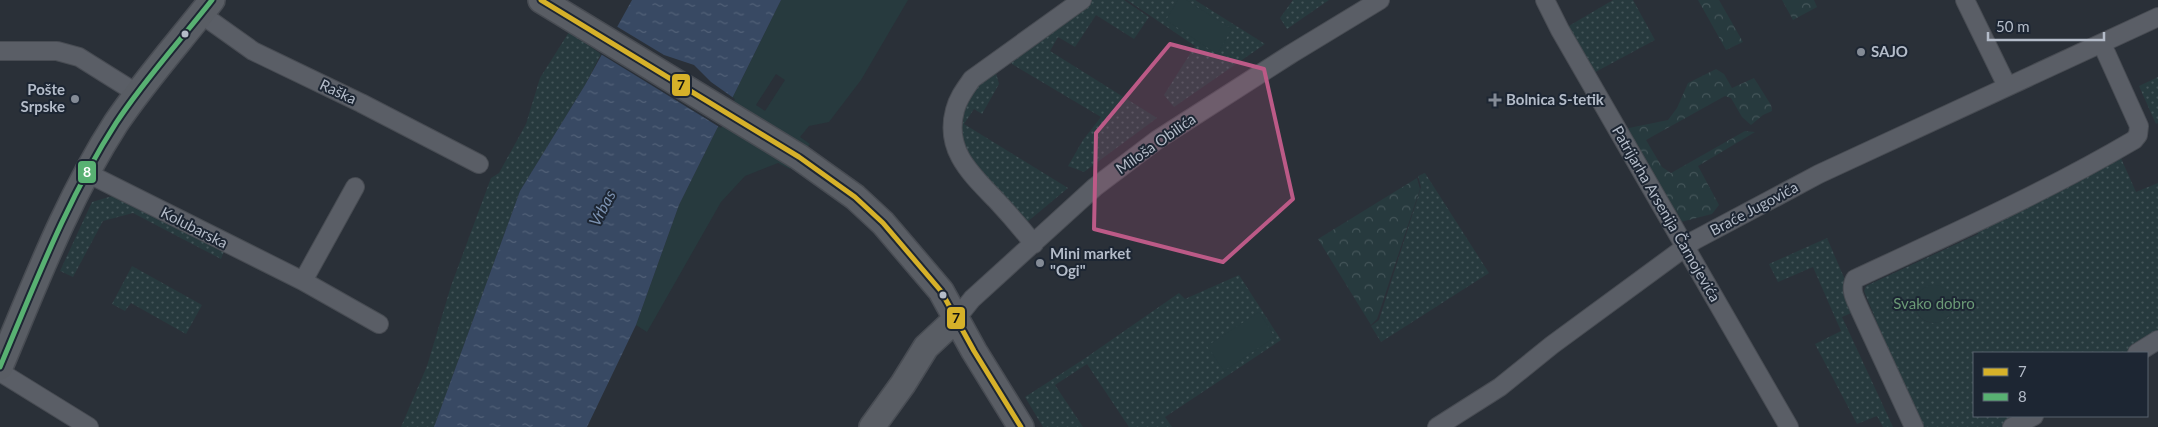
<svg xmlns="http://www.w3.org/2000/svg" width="2158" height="427" font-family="Lato,sans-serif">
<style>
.grass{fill:url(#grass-dots);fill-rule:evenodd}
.forest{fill:url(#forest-crowns)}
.green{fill:#273a3e;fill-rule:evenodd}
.water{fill:url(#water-ripples)}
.pier{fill:#2a3038}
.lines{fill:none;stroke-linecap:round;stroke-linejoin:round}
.street-casing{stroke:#484c53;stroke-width:20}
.secondary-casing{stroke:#484c53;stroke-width:28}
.street{stroke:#5a5e66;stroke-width:18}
.secondary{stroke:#595d64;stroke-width:25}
.bus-1-casing{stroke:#1d2633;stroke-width:9}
.bus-2-casing{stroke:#1d2633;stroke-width:9}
.bus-1{stroke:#d6b129;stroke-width:5}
.bus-2{stroke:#58b172;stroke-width:5}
.marked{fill:#bc5a87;fill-opacity:0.2;stroke:#bc5a87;stroke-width:4;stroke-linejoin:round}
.bus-dot{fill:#b4bcc9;stroke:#1d2633;stroke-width:2}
.poi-dot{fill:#848b96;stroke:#1d2633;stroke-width:2}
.labels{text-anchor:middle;stroke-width:4;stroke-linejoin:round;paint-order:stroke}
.poi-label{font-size:15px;font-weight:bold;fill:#b4bcc9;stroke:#1d2633;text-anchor:start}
.street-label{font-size:15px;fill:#b4bcc9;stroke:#1d2633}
.park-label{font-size:15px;fill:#6b9a76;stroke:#1d2633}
.water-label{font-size:16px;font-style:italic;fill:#7c92b1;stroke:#1d2633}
.line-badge{stroke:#1d2633;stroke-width:2}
.badge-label{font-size:14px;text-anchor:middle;font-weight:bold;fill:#fff}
.pale-badge-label{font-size:14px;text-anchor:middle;font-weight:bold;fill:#111}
</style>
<defs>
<pattern id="grass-dots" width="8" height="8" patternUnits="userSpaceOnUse" patternTransform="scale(1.25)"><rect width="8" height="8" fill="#273a3e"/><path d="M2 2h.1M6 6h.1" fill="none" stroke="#445559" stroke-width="1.8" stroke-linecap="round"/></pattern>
<pattern id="forest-crowns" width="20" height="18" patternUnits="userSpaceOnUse" patternTransform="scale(1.25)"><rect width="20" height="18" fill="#273a3e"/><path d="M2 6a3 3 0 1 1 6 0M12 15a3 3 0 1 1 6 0" fill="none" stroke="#445559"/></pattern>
<pattern id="water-ripples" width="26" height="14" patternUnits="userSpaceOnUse" patternTransform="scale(1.25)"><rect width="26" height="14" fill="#384963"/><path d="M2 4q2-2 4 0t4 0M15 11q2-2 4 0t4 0" fill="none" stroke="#526178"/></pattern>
</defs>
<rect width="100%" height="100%" fill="#2a3038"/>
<path class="grass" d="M1091,0H1124L1149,17L1134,39L1096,15L1075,47L1058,37L1050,51L1157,118L1084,172L1068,166L1083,140L1101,117L1012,64L1009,60L1056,29Z
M1127,0H1195L1265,44L1174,107L1164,95L1195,46Z
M1293,0H1329L1287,29L1280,18Z
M1613,0H1633L1655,40L1588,76L1562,30Z
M569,32L601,54L585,85L520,191L434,427H401L427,366L451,286L491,178L499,173L526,124L540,78Z
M996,73L999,84L982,114L974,109L964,124L1068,188L1026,223L972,166L965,151L959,125L970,94L974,87Z
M2158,77V123L2156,124L2139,86Z
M2120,156L2136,192L2158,183V337L2132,353H1974V416H2028L2007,427H1920L1864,291L1866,286L1978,234L1975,227ZM1935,285L1949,316C1927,336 1901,307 1924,288Z
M1425,173L1489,273L1381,342L1371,326L1379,320L1421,187L1418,176Z
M116,195L225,249L221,259L133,213L103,221L73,277L60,271L92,202Z
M1827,238L1858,310L1842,317L1893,427H1883L1877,416L1857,424L1815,344L1841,331L1813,267L1778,282L1769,264Z
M132,266L202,305L186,334L131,303L125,311L112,304Z
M1239,275L1281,340L1165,417L1172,427H1129L1087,364L1055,385L1083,427H1043L1025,397L1084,359L1179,293L1185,299Z"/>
<path class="forest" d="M1698,0H1719L1743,42L1726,50Z
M1782,0H1814L1817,7L1793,20Z
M1716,69L1724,74L1732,88L1754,78L1771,105L1772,111L1763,115L1751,125L1742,117L1731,98L1725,96L1646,140L1662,167L1671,173L1745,131L1755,132L1698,166L1719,205L1712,214L1677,223L1624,129L1668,120L1677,108L1688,83Z
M1417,178L1420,189L1377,319L1371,325L1318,239Z"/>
<path class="green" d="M781,0H908L861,80L829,122L809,126L800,137L810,144L790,169L778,163L745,176L721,202L647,332L636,325L679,205ZM776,74L785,80L765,111L756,105Z
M1178,0H1186L1232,29L1217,54L1166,20Z
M1915 304a19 19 0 1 1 38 0a19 19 0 1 1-38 0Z
M1259,312L1275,337L1224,371L1207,346Z"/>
<path class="water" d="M632,0H781L679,205L636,325L587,427H434L520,191L585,85Z"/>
<path class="pier" d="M616,26L664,55L694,65L711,82L735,99L721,128L599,53Z"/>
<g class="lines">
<defs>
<path id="street" d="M1545,0L1560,30L1789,427
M1965,0L2007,86
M201,14L253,51L361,103L479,164
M0,51H57L79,57L138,94
M87,173L303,281L379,324
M1034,244C1022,229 1009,214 996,200C971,174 944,150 955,110C958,98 965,89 972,79L1082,0
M303,281L355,187
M956,319L972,299L1095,187L1157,140L1291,54L1380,0
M2137,353L2158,340
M0,372L89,427
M1437,427L1500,387L1552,345L1695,240L1819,174L2158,17
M1914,427L1860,310C1856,300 1849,290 1855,279C1949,235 2044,193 2134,140L2138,135L2139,126L2102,44
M2012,427L2034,416"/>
<path id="secondary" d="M541,0L799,157L855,197L883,223L941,291L974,351L1021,427
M0,367C35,284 67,199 116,123C145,80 180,41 212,0
M872,427L903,384L926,347L956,319"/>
</defs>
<use href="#street" class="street-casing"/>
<use href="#secondary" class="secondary-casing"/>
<use href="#street" class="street"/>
<use href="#secondary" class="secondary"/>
<defs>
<path id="bus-1" d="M541,0L799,157L855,197L883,223L941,291L974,351L1021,427"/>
<path id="bus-2" d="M0,367C35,284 67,199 116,123C144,80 180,41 212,0"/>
</defs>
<use href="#bus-1" class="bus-1-casing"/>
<use href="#bus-2" class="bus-2-casing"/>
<use href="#bus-1" class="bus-1"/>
<use href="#bus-2" class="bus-2"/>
</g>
<path class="marked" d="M1170,44L1264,69L1293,199L1223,262L1094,229L1096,133Z"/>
<g class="bus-dot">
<circle cx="185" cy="34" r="4.5"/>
<circle cx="943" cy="295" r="4.5"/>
</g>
<g class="poi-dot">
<circle cx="1861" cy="52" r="5"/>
<circle cx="75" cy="99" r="5"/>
<path d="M1492.5 92.5h5v5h5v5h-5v5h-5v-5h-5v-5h5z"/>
<circle cx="1040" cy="263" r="5"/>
</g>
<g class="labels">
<g class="poi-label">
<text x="1871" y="57">SAJO</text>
<text x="65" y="95" text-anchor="end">Pošte<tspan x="65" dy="17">Srpske</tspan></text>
<text x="1506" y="105">Bolnica S-tetik</text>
<text x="1050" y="259">Mini market<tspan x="1050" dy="17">"Ogi"</tspan></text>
</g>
<g class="street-label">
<text transform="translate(338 92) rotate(25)" y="5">Raška</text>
<text transform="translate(1156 144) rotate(-35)" y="5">Miloša Obilića</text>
<text transform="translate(1754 209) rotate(-28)" y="5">Braće Jugovića</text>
<text transform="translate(1666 214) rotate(60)" y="5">Patrijarha Arsenija Čarnojevića</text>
<text transform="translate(194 228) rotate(27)" y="5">Kolubarska</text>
</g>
<g class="park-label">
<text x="1934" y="309">Svako dobro</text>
</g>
<g class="water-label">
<text transform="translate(602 208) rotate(-62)" y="6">Vrbas</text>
</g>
</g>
<g class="line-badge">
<rect x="671" y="73" width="20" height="24" rx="5" fill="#d6b129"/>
<rect x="77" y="160" width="20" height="24" rx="5" fill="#58b172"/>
<rect x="946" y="306" width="20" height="24" rx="5" fill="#d6b129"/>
</g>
<g class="badge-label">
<text x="87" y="177">8</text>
</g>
<g class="pale-badge-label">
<text x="681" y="90">7</text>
<text x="956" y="323">7</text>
</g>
<rect x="1973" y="352" width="175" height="65" fill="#1d2633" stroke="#59626f"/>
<rect x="1983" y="368" width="25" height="8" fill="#d6b129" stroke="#59626f"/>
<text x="2018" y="377" font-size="15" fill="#b4bcc9">7</text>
<rect x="1983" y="393" width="25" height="8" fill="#58b172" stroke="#59626f"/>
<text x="2018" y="402" font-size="15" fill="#b4bcc9">8</text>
<path d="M1988 32v8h116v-8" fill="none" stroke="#b4bcc9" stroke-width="2.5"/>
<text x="1996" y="32" font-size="15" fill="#b4bcc9" stroke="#1d2633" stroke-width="4" paint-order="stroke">50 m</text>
</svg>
